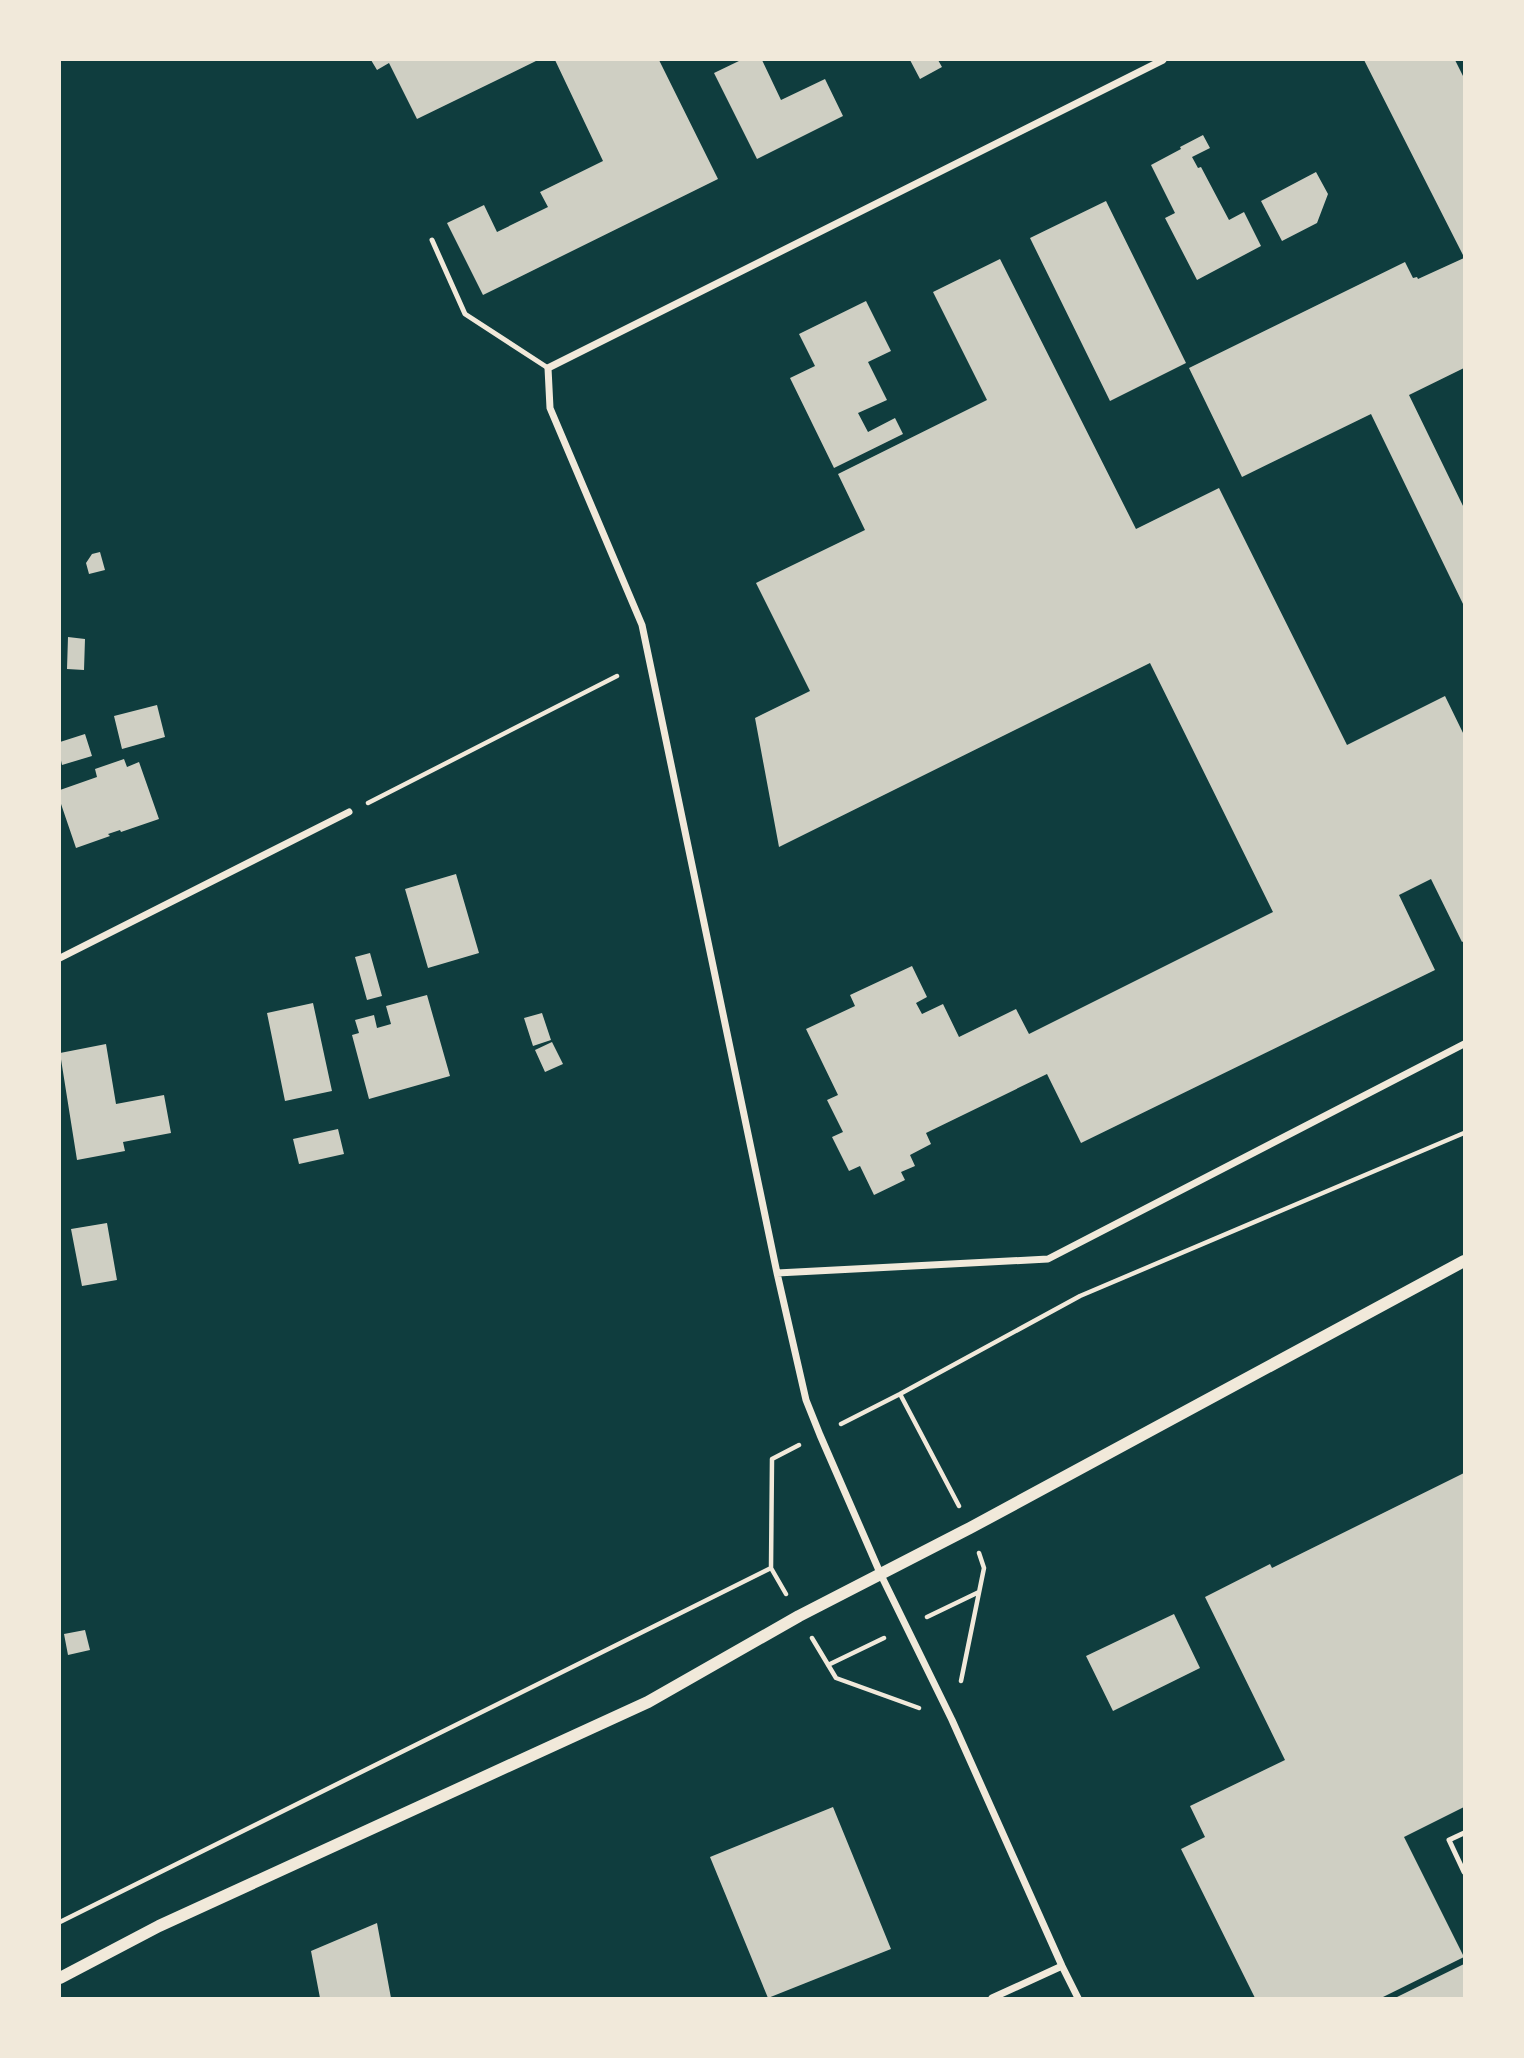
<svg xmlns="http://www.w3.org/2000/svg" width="1524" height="2058" font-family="Georgia,serif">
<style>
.building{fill:#cfcfc3}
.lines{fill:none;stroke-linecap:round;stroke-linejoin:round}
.path{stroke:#f1e9da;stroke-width:4.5}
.service{stroke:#f1e9da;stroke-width:5}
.minor{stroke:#f1e9da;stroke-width:7}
.tertiary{stroke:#f1e9da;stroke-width:12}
</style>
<rect width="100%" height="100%" fill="#0f3d3e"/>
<path class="building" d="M371,60H538L417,119L389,63L377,70Z
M555,60H659L718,179L483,295L447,223L484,205L497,232L548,207L540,192L603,161Z
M741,60H762L781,100L825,79L843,116L757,159L714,73Z
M910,60H938L942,67L920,79Z
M1364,60H1455L1464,78V257Z
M1203,135L1210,148L1192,157L1198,168L1201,167L1229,220L1244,212L1261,246L1197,280L1165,218L1175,213L1151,165L1181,149L1180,147Z
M1316,172L1328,194L1317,223L1282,241L1261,201Z
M1106,201L1186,363L1110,401L1030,238Z
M1464,258V368L1409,395L1464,508V606L1371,414L1242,477L1189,368L1405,262L1413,278L1417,277L1418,279Z
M1000,259L1136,529L1219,488L1347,745L1445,696L1464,735V941L1462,942L1431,879L1399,895L1435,970L1081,1143L1047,1074L926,1133L931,1144L910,1155L915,1166L901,1172L905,1180L874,1195L860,1166L849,1171L832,1137L843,1132L827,1100L838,1095L806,1029L855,1006L850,995L912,966L927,997L916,1003L922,1014L943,1004L959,1037L1016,1009L1029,1034L1273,912L1150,663L779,847L755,718L810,691L756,583L865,530L838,474L987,400L933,292Z
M866,301L891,351L868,362L887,400L858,413L868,432L895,418L903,434L834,468L790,378L815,366L799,334Z
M100,552L105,570L89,574L86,563L92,554Z
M68,637L85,639L84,670L67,669Z
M157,705L165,737L122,749L114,716Z
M85,734L92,756L62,765L60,756V742Z
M124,759L127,767L139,762L159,819L121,832L120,830L108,834L110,836L76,848L60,801V790L97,777L95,769Z
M456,874L479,953L428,968L405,889Z
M370,953L382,996L367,1000L355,957Z
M427,995L450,1076L369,1099L352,1035L359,1033L355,1020L374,1015L377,1028L391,1024L386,1006Z
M313,1003L332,1091L285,1101L267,1013Z
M542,1013L551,1040L533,1046L524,1018Z
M552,1042L563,1064L545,1072L535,1050Z
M106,1044L116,1104L164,1095L171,1133L123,1142L125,1151L77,1160L60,1053Z
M338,1129L344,1154L299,1164L293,1139Z
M107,1223L117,1280L82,1286L71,1229Z
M1464,1473V1807L1404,1837L1464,1957L1381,1998H1255L1181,1849L1205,1837L1190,1806L1285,1760L1205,1597L1270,1564L1272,1568Z
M1174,1614L1200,1668L1113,1711L1086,1656Z
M85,1630L90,1650L68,1655L64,1634Z
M833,1807L891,1949L768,1998L710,1857Z
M377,1923L391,1998H320L311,1951Z
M1464,1964V1998H1395Z"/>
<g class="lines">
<path class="path" d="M368,803L617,676
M900,1394L959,1506
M841,1424L900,1394L1080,1296L1464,1133
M771,1568L786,1594
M927,1617L979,1592
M812,1638L836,1678L919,1708
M828,1665L884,1638
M961,1681L984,1568L979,1553
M60,1922L771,1568L772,1459L799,1445"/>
<path class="service" d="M432,240L465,314L548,368
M1464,1833L1449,1840L1464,1872"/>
<path class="minor" d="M60,958L349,812
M777,1273L1048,1259L1464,1044
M992,1998L1062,1966
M1078,1998L1062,1966L952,1720L881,1575L820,1435L806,1400L777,1273L642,625L550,408L548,368L1163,60"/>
<path class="tertiary" d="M60,1978L159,1926L648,1702L799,1616L970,1528L1464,1261"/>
</g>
<rect width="1524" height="2058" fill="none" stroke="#f1e9da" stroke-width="122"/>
</svg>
